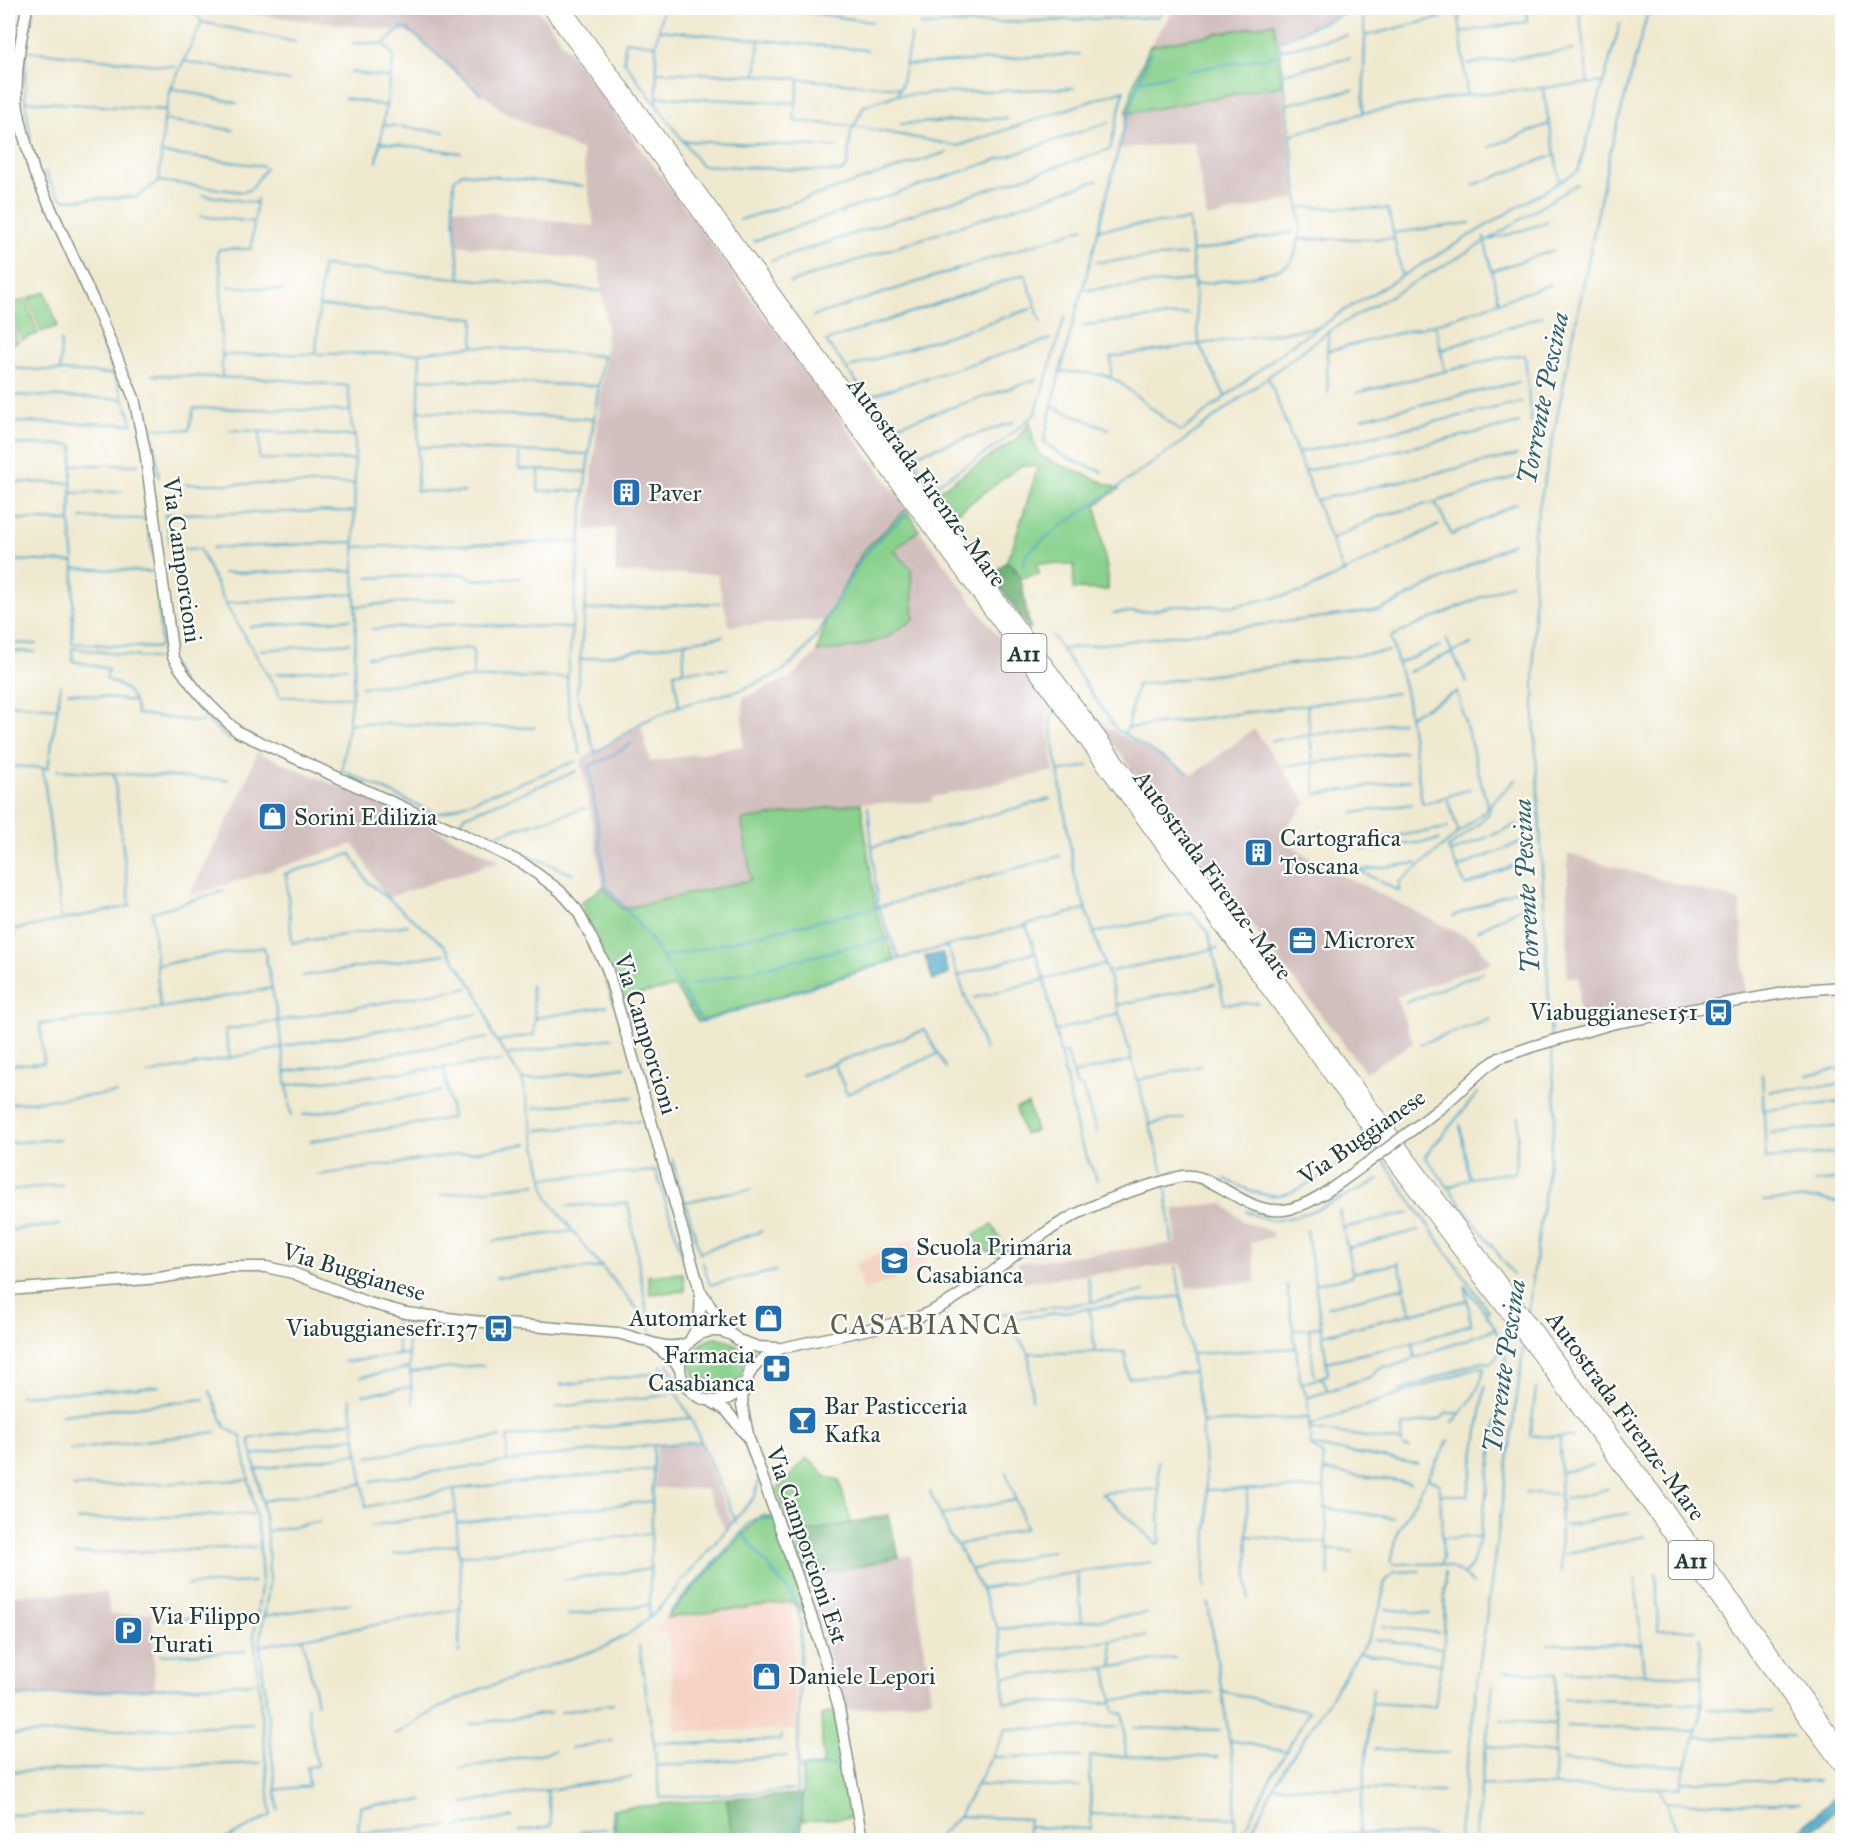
<svg xmlns="http://www.w3.org/2000/svg" width="1850" height="1848" font-family="'IM FELL Great Primer',serif">
<style>
.built{fill:#f6d2c4}
.industrial{fill:#d1bfbe}
.green{fill:#89d18c;stroke:#548760;stroke-width:1.5}
.forest{fill:#6eb378;stroke:#467856;stroke-width:1.5}
.water{fill:#4da9cb;stroke:#367380;stroke-width:1.5}
.lines{fill:none;stroke-linecap:round;stroke-linejoin:round}
.stream{stroke:#4da9cb;stroke-width:2}
.secondary-casing{stroke:#879382;stroke-width:13}
.motorway-casing{stroke:#879382;stroke-width:16}
.secondary{stroke:#fff;stroke-width:10}
.motorway{stroke:#fff;stroke-width:14}
.secondary-bridge-casing{stroke:#879382;stroke-width:13;stroke-linecap:butt}
.secondary-bridge{stroke:#fff;stroke-width:10}
.labels{text-anchor:middle;stroke-width:4.5;stroke-linejoin:round;paint-order:stroke}
.shield{fill:#fff;stroke:#627771;stroke-width:1.5}
.shield-label{font-size:22px;font-weight:bold;fill:#1f3d34}
.street-label{font-size:24px;fill:#1f3d34;stroke:#fff}
.poi-label{font-size:24px;fill:#1f3d34;stroke:#fff;text-anchor:start}
.water-label{font-size:26px;font-style:italic;fill:#2f6369;stroke:#fff}
.quarter-label{font-size:27px;letter-spacing:1.5px;fill:#59614c;stroke:#fff}
</style>
<rect width="100%" height="100%" fill="#fff"/>
<filter id="ink" filterUnits="userSpaceOnUse"><feTurbulence type="fractalNoise" baseFrequency=".0167" numOctaves="2"/><feDisplacementMap in="SourceGraphic" scale="12" xChannelSelector="R" yChannelSelector="G"/><feConvolveMatrix kernelMatrix="1 2 1 2 8 2 1 2 1" color-interpolation-filters="sRGB"/></filter>
<filter id="wash" filterUnits="userSpaceOnUse"><feTurbulence type="fractalNoise" baseFrequency=".008" numOctaves="4" result="noise"/><feDisplacementMap in="SourceGraphic" scale="24" xChannelSelector="R" yChannelSelector="G"/><feGaussianBlur stdDeviation="1.35" result="paint"/><feColorMatrix in="noise" values="0 0 0 0 0 0 0 0 0 0 0 0 0 0 0 0 0 1.4 0 .05"/><feComposite in="paint" operator="in"/></filter>
<g filter="url(#wash)">
<rect width="100%" height="100%" fill="#efe9cf"/>
<path class="built" d="M917,1237L927,1265L864,1291L855,1264Z
M791,1602L796,1730L675,1731L670,1644L666,1633L648,1634L666,1618Z"/>
<path class="industrial" d="M198,8H537L907,509L863,551L826,620L729,626L717,574L615,573V528L586,530L605,358L607,327L598,261L458,245L454,208L594,226L582,151L502,110L415,36L406,32Z
M1175,8H1354L1276,40L1274,23L1150,46Z
M1282,86L1296,198L1207,218L1194,142L1117,149L1126,114Z
M919,530L1053,710L1046,714L1054,771L933,797L931,802L861,803L742,819L751,880L622,909L603,887L581,759L641,725L650,762L743,746V698L791,677L817,652L852,648L884,639L914,619L894,550Z
M1096,722L1194,774L1254,729L1307,803L1280,834L1308,858L1475,941L1492,962L1396,997L1413,1043L1365,1072Z
M257,752L415,819L500,861L386,898L354,844L189,896L243,789Z
M1568,854L1740,901L1745,992L1579,1023V978L1567,977Z
M1222,1203L1243,1221L1271,1232L1273,1237L1251,1242L1256,1282L1186,1288L1182,1264L1021,1282L1018,1263L1176,1243L1174,1209Z
M700,1444L732,1523L726,1532L706,1489L654,1488L657,1445Z
M911,1555L931,1699L845,1711L807,1578Z
M107,1593L110,1615L152,1613L155,1689L8,1696V1595Z"/>
<path class="green" d="M1274,23L1282,86L1126,114L1135,81L1150,46Z
M45,292L58,326L41,332L28,298Z
M25,299L38,334L21,340L9,306Z
M8,312L18,342L8,346Z
M1030,422L1034,444L1042,457L1119,489L1096,505L1108,576V590L1073,589L1074,565L1037,563L1039,574L1020,578L1014,566L1006,562L1013,546L1038,467L1022,465C998,483 974,499 951,518L935,493L1018,438Z
M907,509L919,530L894,550L911,569L914,619L884,639L852,648L817,652L826,620L863,551Z
M861,803L876,911L895,959L698,1022L675,987L624,997L613,1003L581,903L603,887L622,909L751,880L742,820Z
M1028,1104L1036,1131L1024,1134L1016,1108Z
M992,1225L1006,1249L997,1255C984,1253 981,1246 974,1235Z
M683,1273L685,1291L650,1294L648,1276Z
M692 1364a26 26 0 1 1 52 0a26 26 0 1 1-52 0Z
M807,1458L828,1478L839,1480L851,1523L794,1535L777,1490Z
M761,1515L774,1517L807,1614L791,1602L666,1618Z
M834,1711L854,1817L803,1821L802,1769L823,1766L821,1715Z
M727,1798L732,1840H616L613,1809Z"/>
<path class="forest" d="M1006,562C1029,574 1021,607 1031,628L1029,629L992,575Z
M888,1515L899,1557L807,1578L794,1535Z
M802,1794L801,1840H732L727,1798Z"/>
<path class="water" d="M942,953L949,974L933,980L925,957Z
M1842,1790V1804L1803,1840H1789Z"/>
<g class="lines">
<path class="stream" d="M191,8L202,22L295,42
M796,8L804,12L873,22
M1362,8L1365,36L1363,113
M1458,8L1467,94
M1579,8L1588,84
M921,25L1158,17L1165,8
M659,30L867,50
M1461,32L1527,22V8
M1365,36L1443,17
M353,43L383,44L402,28L408,29L481,94
M656,45L625,41L624,61L701,165L842,172L847,167L851,132L864,106L896,95L901,88L911,35
M1281,50L1347,35
M28,51L176,67
M184,61L289,81
M1469,64L1574,50
M906,65L1079,54
M1187,71L1282,55
M350,72L391,78
M657,72L756,75L901,88
M1285,73L1350,58
M756,75L759,39
M799,79L794,121L854,126L958,146L1124,90
M1139,81L1174,74
M171,88L237,103
M1543,90L1560,181
M897,95L1074,88
M657,97L796,103
M345,98L386,106
M25,101L166,110
M657,104L656,45L663,8
M1288,104L1353,90
M8,119H9
M164,120L233,130
M901,124L1007,118
M383,125L444,132
M1290,135L1363,113L1467,95L1603,82
M31,139L25,101V50L34,8
M684,141L837,147
M380,142L461,153
M1490,147L1549,124
M161,153L263,166
M377,162L394,56L383,44
M45,172L57,194L64,200L137,197L159,181L243,192L251,189L266,168
M159,181L164,120L171,88L202,22
M1473,185L1555,155
M202,195L256,203
M1298,207L1388,209L1402,276
M200,216L254,222
M740,220L947,152
M1099,229L1189,220L1199,344L1225,396
M1393,233L1470,223
M1484,238L1499,302
M1300,239H1394
M1491,240L1548,222
M754,241L1110,122
M1192,252L1293,232
M771,261L1110,149L1124,90
M1096,262L1185,255
M8,265H9
M1492,271L1554,250
M460,277L453,206L454,180L462,173L584,186
M789,283L1098,180
M1194,285C1213,282 1279,275 1290,263C1296,256 1300,236 1301,227L1279,41L1357,8
M228,286L282,290
M1084,290L1191,280
M319,306L474,318L473,345
M813,316L1084,228
M1041,322L1025,274L826,341L934,486L998,445L1035,414L1065,316
M1435,324L1445,371
M1083,325L1189,314
M100,338L132,421
M1441,350L1543,316
M1327,351L1435,324L1551,284
M420,353L417,491L465,492
M316,354L322,266L601,291
M222,355L420,353L473,346L603,356L586,476L567,683L569,710L581,754
M851,367L1031,309
M8,368L114,374
M60,370L61,341
M1059,371L1105,375L1119,382L1181,432L1296,341L1322,326L1340,313L1578,171L1620,24
M152,375L274,379L348,386L352,428L355,436L354,571L356,620L354,679L342,770L434,813H442L576,761
M222,377L221,272L217,254L219,249H251L257,199
M1111,377V357L1320,327
M1268,377L1344,573
M420,379L598,386
M1328,393L1327,351L1329,331
M1356,393L1499,358L1525,355L1531,423
M8,395L123,399
M872,395L1051,339
M143,404L155,445L159,478
M1051,406L1109,429
M420,411L594,419
M1362,418L1519,382
M8,422L133,424
M892,427L1038,379
M150,428L189,430L194,408L349,411
M229,430L355,436
M260,431L259,459L355,460
M8,444L73,445L70,521L74,562V568L72,643L154,648L161,646L156,572L74,568
M418,447L589,454
M519,451V469L586,472
M1298,453L1521,402
M917,454L1014,422
M72,465H138
M539,470L538,491H583
M1305,471L1520,423
M1102,472C1086,465 1054,455 1044,441C1057,377 1076,314 1093,251C1110,185 1124,116 1150,53
M8,482L70,483
M186,484H355
M71,493L122,492
M1316,500L1517,455
M1435,502L1452,535L1517,503
M144,508L153,555
M81,518L146,519
M8,519L70,521
M1331,540L1377,517L1435,502L1521,475
M355,547L580,542
M212,548L354,542
M8,560L74,562
M1023,564L1026,555L1046,537L1174,448L1329,331L1485,242L1577,184
M223,573L354,571
M588,575L577,694L595,753L641,723L679,706L741,690L780,673L799,657L814,639L861,559L881,537L908,514
M367,578L463,574L476,580L519,578
M226,603L355,594
M355,606L456,599
M583,610L720,603
M1113,613L1152,611L1173,606H1233L1303,592L1439,525
M250,627L351,619
M372,629L456,624L572,628
M1052,635L1116,729L1188,773
M1446,639L1467,683
M8,643L36,644
M1063,649L1381,610L1513,543
M261,650L350,643
M8,651L35,652
M368,657L473,648V678
M580,660L723,636
M1399,663L1440,646
M683,671L728,669
M1408,672L1471,644
M276,674L348,667
M362,687L473,678L567,677
M68,692L132,701
M350,697H281L225,603L200,549L171,548L165,514L355,511
M12,704L57,708
M1307,705L1316,793
M679,706L674,673L683,671L685,641
M1055,710L1050,720L1075,877L1109,977L1163,1172
M202,722L137,714C133,691 127,688 106,679L108,669L73,661L72,648L157,659L171,663C186,694 202,720 230,740
M349,723L535,728
M1129,728L1397,693
M1124,733L1127,728L1137,685L1389,651
M1271,741L1402,722
M632,743L606,759L589,766L606,886L647,934L702,1022L899,959L1085,909
M8,766L48,768L61,685
M1285,766L1405,752
M43,768L61,920
M57,770L229,780
M1058,772L1088,766
M1517,779L1491,803L1489,811L1483,820L1448,848L1466,886L1519,863
M1470,789L1424,804L1422,802L1406,694L1391,639L1392,636L1511,584
M1318,794L1410,780
M1447,798L1459,833
M868,807L878,907L899,958
M1353,813L1412,804
M488,837L586,808
M1366,841L1447,828
M872,847L1050,799
M1362,850L1439,840
M1450,853L1518,824
M1457,868L1519,843
M1358,870L1399,891V883L1486,810L1487,805L1457,692L1409,716
M1361,870L1417,863
M286,873L292,943L408,925
M284,874L351,854L367,881L444,945L476,991L485,1011L492,1034L522,1079L545,1188L549,1200L586,1248L649,1323L652,1334
M572,874L466,828L461,821L464,816L577,771
M1453,916L1521,888
M1026,925L1044,978L1079,1139L1097,1180
M8,931L130,906L114,774
M1477,931L1522,907
M1093,933L1191,913L1207,931L1213,949L1224,1004L1258,1003
M947,946L985,1050
M661,958L878,907L1060,856
M157,965L264,947L278,1020L291,1115
M1107,972L1218,948
M302,976L445,954
M958,976L1035,952
M691,985L890,938
M974,998L1104,964
M1405,1003L1483,972
M1117,1005L1215,984
M160,1008L152,912L224,891
M536,1018L607,1006
M1058,1030L1119,1013
M1551,1039L1534,717V533L1609,156L1649,8
M498,1041L534,1035L535,1018L531,985
M1420,1044L1491,1019
M285,1046L478,1014
M1060,1053H1067L1077,1087H1082L1097,1133
M506,1055L612,1038
M230,1058L225,1030L467,988
M834,1063L847,1094L937,1054
M8,1065L44,1063L40,1024C118,1017 195,1002 272,988
M286,1072L487,1038
M1762,1073L1766,1159L1842,1152
M147,1074L282,1048
M1073,1074L1131,1060
M802,1075L925,1030L946,1068
M1807,1075L1842,1068
M523,1080L625,1067
M1137,1080L1201,1066
M288,1085L503,1061
M1769,1091L1842,1084
M1478,1093L1425,1156L1513,1274
M8,1104L117,1093
M532,1108L633,1097
M1765,1110L1842,1102
M303,1115L442,1091
M1149,1124L1183,1118
M1460,1125L1469,1178
M537,1130L640,1121
M1771,1133L1842,1126
M311,1141L452,1118L444,1068
M8,1143L59,1139
M672,1159L700,1252
M1384,1161L1401,1187L1489,1312
M318,1175L527,1144
M544,1178L656,1171L685,1264
M1225,1179C1242,1187 1259,1197 1279,1195C1301,1193 1340,1162 1360,1150
M1814,1182L1842,1179
M1166,1186L1172,1242
M1450,1187L1469,1178L1515,1172L1519,1117
M8,1190L62,1185
M441,1195L536,1184
M1763,1201L1818,1198L1832,1202H1842
M686,1202L725,1193L751,1190
M567,1206L628,1203L649,1323
M1246,1211C1255,1215 1263,1219 1273,1220C1304,1220 1350,1193 1379,1180
M1343,1228L1409,1213
M8,1230L60,1225
M494,1241L573,1231
M1347,1248L1419,1230
M700,1252L762,1231
M1398,1262L1411,1314
M703,1263L710,1285L776,1271
M1176,1267L1202,1419L1208,1517L1204,1578L1205,1587
M1352,1273L1397,1264
M1088,1277L1092,1301
M496,1278L602,1267
M1315,1284L1353,1276L1339,1210
M1287,1285L1300,1380L1307,1397L1311,1446L1323,1456L1329,1576
M1327,1307L1404,1287
M1089,1308L1095,1350
M1528,1313L1556,1111L1551,1044
M991,1315L1092,1302L1144,1291
M395,1316L399,1355
M405,1317L413,1403
M1309,1328L1314,1375
M1294,1330L1320,1327
M1323,1335L1468,1300
M1412,1343L1415,1358
M1029,1353L1125,1352L1128,1378L1194,1372
M1191,1354L1296,1348
M344,1362L407,1354
M1326,1362L1412,1343L1471,1324L1466,1289
M667,1363C681,1387 685,1394 710,1406
M661,1366L692,1421L736,1522
M410,1372L483,1365
M361,1377L409,1368
M1302,1384L1327,1375L1328,1372L1307,1230
M560,1385L657,1373
M1536,1388L1530,1436L1573,1437
M1328,1391L1372,1376L1378,1369L1384,1366L1391,1367L1495,1329
M1399,1391L1479,1362L1491,1363C1517,1343 1478,1304 1465,1286
M363,1395L410,1387
M20,1396L160,1386
M1307,1398L1328,1391L1322,1378
M350,1399L366,1507L454,1489L653,1469
M1032,1400L1029,1353L1006,1320L1180,1296
M556,1407L670,1395
M61,1415L204,1399
M1202,1423L1309,1418
M1310,1425L1476,1368L1484,1367C1483,1387 1466,1408 1453,1422
M1310,1429L1401,1442
M1560,1437L1561,1572
M1449,1440L1398,1531L1391,1562L1394,1564C1425,1564 1450,1558 1473,1584
M1314,1446L1418,1464
M1410,1448L1403,1447L1401,1442L1402,1426L1440,1419L1447,1413H1461
M70,1450L217,1432
M253,1455L356,1437
M368,1457L501,1437
M507,1462V1437L690,1418
M256,1470L359,1453
M1325,1471L1411,1483
M1563,1472L1592,1465
M1428,1479L1438,1483L1440,1490L1443,1557L1441,1564
M371,1481C481,1465 591,1448 701,1442
M73,1487L247,1480
M454,1489L461,1583L459,1653
M1247,1489L1248,1599
M1206,1490L1323,1488
M930,1492L951,1538L957,1545L981,1589L998,1629L1003,1655L1004,1702L1112,1703
M1101,1493L1157,1544L1160,1542L1158,1461
M1101,1493L1159,1489
M1525,1493L1560,1494
M1441,1495H1468L1485,1386
M1565,1499L1608,1489
M263,1501L361,1484
M1325,1508L1393,1518
M941,1515L1015,1500
M77,1520L252,1514
M457,1523L652,1501
M371,1526L456,1512
M1565,1526L1629,1513
M267,1531L319,1522
M741,1532L790,1593L797,1606L801,1623L796,1840
M1248,1536L1327,1543
M1442,1538L1478,1537
M958,1545L1026,1528L1006,1472
M1327,1549L1353,1552
M75,1554L255,1547
M393,1554L458,1544
M1566,1554L1645,1536
M459,1556L651,1533
M970,1570L1052,1551
M1077,1572L1082,1622
M1656,1573L1658,1630H1697
M1464,1574L1471,1567L1480,1537L1506,1356
M1635,1579L1644,1675
M563,1580L650,1569
M187,1585L254,1582
M982,1589L1077,1572L1151,1562
M1208,1603L1235,1776V1840
M1386,1609L1430,1614
M668,1614L742,1532C750,1520 757,1514 772,1520
M568,1615L649,1605
M263,1616L351,1603
M649,1618L654,1445
M159,1619L251,1617
M1382,1626L1439,1633
M998,1629L1082,1622L1147,1613
M303,1638L317,1703
M1375,1639L1440,1648
M1111,1641L1113,1667
M1548,1644L1640,1645
M260,1646L461,1609
M639,1646L654,1743L660,1798L793,1790
M1359,1653L1441,1664
M160,1655L247,1651
M1003,1655L1146,1636
M1106,1669L1114,1712L1123,1714L1126,1756
M1504,1671L1556,1674L1554,1786
M1567,1672L1701,1676
M1005,1677L1105,1668L1175,1658
M1222,1691L1309,1711L1268,1783L1244,1831L1237,1840
M8,1697L253,1683
M1564,1699L1702,1704
M1111,1700L1213,1693
M1372,1703L1435,1707L1444,1643L1445,1572
M1708,1709L1771,1712
M561,1712L613,1704
M1501,1720L1555,1724
M471,1724L551,1713
M1566,1726L1697,1731
M1134,1728L1220,1730
M396,1734L437,1709L481,1689L604,1647L629,1634L656,1612L755,1496L759,1480
M8,1735L253,1724
M1695,1738L1793,1736
M1229,1740L1287,1752
M654,1743L676,1742L686,1744L780,1740L782,1735
M1486,1746L1554,1753
M571,1748L613,1741
M1375,1749L1448,1753
M992,1757H1082
M1563,1760L1686,1766
M656,1766L787,1756
M799,1767L838,1765
M459,1769L555,1751
M8,1772L261,1763
M1682,1781H1819
M977,1785L1079,1787
M1482,1785L1680,1788L1700,1718L1702,1698L1700,1637
M1275,1786L1443,1792
M1659,1788L1681,1840
M276,1790L309,1786L307,1767L317,1766L307,1706
M423,1801L360,1806L358,1833L449,1826
M463,1803L632,1777
M1666,1803H1800
M612,1809L614,1840
M278,1810L260,1646C261,1624 268,1603 269,1581C270,1532 260,1487 249,1439L354,1421
M1092,1814L1236,1818
M8,1815L145,1810
M959,1816L1029,1819L1027,1840
M457,1827L513,1817
M1028,1827L1091,1829L1090,1756L1218,1757
M520,1831L552,1826L547,1790
M1253,1831L1433,1835
M578,1832L608,1828
M197,1840L226,1839L271,1815L254,1635L262,1580L259,1534L241,1437L225,1427L210,1391
M935,1840L959,1816L999,1744L1005,1729L1119,1727
M1247,1840L1274,1785L1368,1639L1380,1607L1385,1582L1394,1572L1420,1571
M1358,1840L1373,1688
M1458,1840L1477,1684L1524,1345
M1475,1840H1674
M1475,1840L1493,1685"/>
</g>
</g>
<g filter="url(#ink)">
<g class="lines">
<defs>
<path id="secondary" d="M27,8C21,38 15,68 17,100C19,123 28,149 34,172L93,300L134,398L145,451L173,657C190,687 213,709 238,732L464,835L524,864L560,891L577,910L607,968L699,1287C702,1308 701,1324 689,1342
M1412,1130L1443,1106L1486,1067L1499,1058L1534,1046L1615,1023L1801,990L1842,987
M8,1290L159,1278L226,1267H266L293,1273L366,1302L406,1313L472,1321L617,1333C640,1337 666,1353 688,1343
M702,1293L720,1322L731,1334
M680 1366a35 35 0 1 1 70 0a35 35 0 1 1-70 0Z
M741,1341L758,1347L778,1348
M654,1344L677,1364L680,1370
M749,1375C756,1362 768,1354 782,1348L911,1320C959,1303 1003,1262 1045,1233C1085,1205 1131,1190 1178,1177C1211,1167 1243,1215 1284,1210C1311,1207 1344,1179 1366,1164
M743,1387L742,1405L749,1439L815,1627L839,1708L862,1840
M712,1402L726,1410L745,1434"/>
<path id="motorway" d="M550,8L1448,1234L1539,1354L1842,1767
M563,8L1842,1749"/>
</defs>
<use href="#secondary" class="secondary-casing"/>
<use href="#motorway" class="motorway-casing"/>
<use href="#secondary" class="secondary"/>
<use href="#motorway" class="motorway"/>
<defs>
<path id="secondary-bridge" d="M1366,1164L1412,1130"/>
</defs>
<use href="#secondary-bridge" class="secondary-bridge-casing"/>
<use href="#secondary-bridge" class="secondary-bridge"/>
</g>
</g>
<defs>
<symbol id="building-square" viewBox="-11 -11 22 22"><rect x="-9" y="-9" width="18" height="18" rx="4" fill="#1f6fb2" stroke="#fff"/><path d="M-4-6H4V6H1V3H-1V6H-4ZM-2.5-4.3h1.7v1.8h-1.7ZM.8-4.3h1.7v1.8H.8ZM-2.5-1h1.7V.8h-1.7ZM.8-1h1.7V.8H.8Z" fill="#fff"/></symbol>
<symbol id="shop-square" viewBox="-11 -11 22 22"><rect x="-9" y="-9" width="18" height="18" rx="4" fill="#1f6fb2" stroke="#fff"/><path d="M-5-2.5h2.3a2.7 3.5 0 0 1 5.4 0H5L5.5 6h-11ZM-1.5-2.5h3a1.5 2.3 0 0 0-3 0Z" fill="#fff"/></symbol>
<symbol id="office-square" viewBox="-11 -11 22 22"><rect x="-9" y="-9" width="18" height="18" rx="4" fill="#1f6fb2" stroke="#fff"/><path d="M-6-3h4V-5.5h4V-3h4V5H-6ZM-1-4.5V-3h2v-1.5ZM-6 0V1H6V0Z" fill="#fff"/></symbol>
<symbol id="bus-square" viewBox="-11 -11 22 22"><rect x="-9" y="-9" width="18" height="18" rx="4" fill="#1f6fb2" stroke="#fff"/><path d="M-5-6H5V4H4V6H2V4H-2V6H-4V4H-5ZM-3.5-4V0h7V-4ZM-3.5 1.2v1.5H-2V1.2ZM2 1.2v1.5H3.5V1.2Z" fill="#fff"/></symbol>
<symbol id="school-square" viewBox="-11 -11 22 22"><rect x="-9" y="-9" width="18" height="18" rx="4" fill="#1f6fb2" stroke="#fff"/><path d="M0-5L7-2L0 1L-7-2ZM-4 1L0 2.5L4 1V4Q0 6-4 4Z" fill="#fff"/></symbol>
<symbol id="pharmacy-square" viewBox="-11 -11 22 22"><rect x="-9" y="-9" width="18" height="18" rx="4" fill="#1f6fb2" stroke="#fff"/><path d="M-2-6h4v4h4v4h-4v4h-4v-4h-4v-4h4Z" fill="#fff"/></symbol>
<symbol id="bar-square" viewBox="-11 -11 22 22"><rect x="-9" y="-9" width="18" height="18" rx="4" fill="#1f6fb2" stroke="#fff"/><path d="M-6-5H6L.8 .8V4.5H3.5V6h-7V4.5H-.8V.8Z" fill="#fff"/></symbol>
<symbol id="parking-square" viewBox="-11 -11 22 22"><rect x="-9" y="-9" width="18" height="18" rx="4" fill="#1f6fb2" stroke="#fff"/><path d="M-3.5-5.5H1a3.5 3.5 0 0 1 0 7H-1V5.5H-3.5ZM-1-3.4V-.6H.8a1.4 1.4 0 0 0 0-2.8Z" fill="#fff"/></symbol>
</defs>
<g fill-rule="evenodd">
<use href="#building-square" x="610" y="476" width="33" height="33"/>
<use href="#shop-square" x="256" y="800" width="33" height="33"/>
<use href="#building-square" x="1242" y="836" width="33" height="33"/>
<use href="#office-square" x="1286" y="924" width="33" height="33"/>
<use href="#bus-square" x="1702" y="996" width="33" height="33"/>
<use href="#school-square" x="878" y="1244" width="33" height="33"/>
<use href="#shop-square" x="752" y="1302" width="33" height="33"/>
<use href="#bus-square" x="482" y="1312" width="33" height="33"/>
<use href="#pharmacy-square" x="760" y="1352" width="33" height="33"/>
<use href="#bar-square" x="786" y="1404" width="33" height="33"/>
<use href="#parking-square" x="112" y="1614" width="33" height="33"/>
<use href="#shop-square" x="750" y="1660" width="33" height="33"/>
</g>
<g class="labels">
<g class="shield">
<rect x="1001.5" y="634" width="45" height="38" rx="4.5"/>
<rect x="1668.5" y="1541" width="45" height="38" rx="4.5"/>
</g>
<g class="shield-label">
<text x="1024" y="661">A11</text>
<text x="1691" y="1568">A11</text>
</g>
<g class="street-label">
<text transform="translate(927 482) rotate(54)" y="8">Autostrada Firenze-Mare</text>
<text transform="translate(182 560) rotate(82)" y="8">Via Camporcioni</text>
<text transform="translate(1213 875) rotate(54)" y="8">Autostrada Firenze-Mare</text>
<text transform="translate(646 1034) rotate(73)" y="8">Via Camporcioni</text>
<text transform="translate(1362 1137) rotate(-35)" y="8">Via Buggianese</text>
<text transform="translate(354 1272) rotate(17)" y="8">Via Buggianese</text>
<text transform="translate(1626 1416) rotate(54)" y="8">Autostrada Firenze-Mare</text>
<text transform="translate(807 1545) rotate(71)" y="8">Via Camporcioni Est</text>
</g>
<g class="poi-label">
<text x="648" y="501">Paver</text>
<text x="294" y="825">Sorini Edilizia</text>
<text x="1280" y="846">Cartografica<tspan x="1280" dy="28">Toscana</tspan></text>
<text x="1323" y="948">Microrex</text>
<text x="1698" y="1020" text-anchor="end">Viabuggianese151</text>
<text x="916" y="1255">Scuola Primaria<tspan x="916" dy="28">Casabianca</tspan></text>
<text x="747" y="1326" text-anchor="end">Automarket</text>
<text x="478" y="1336" text-anchor="end">Viabuggianesefr.137</text>
<text x="755" y="1363" text-anchor="end">Farmacia<tspan x="755" dy="28">Casabianca</tspan></text>
<text x="824" y="1414">Bar Pasticceria<tspan x="824" dy="28">Kafka</tspan></text>
<text x="150" y="1624">Via Filippo<tspan x="150" dy="28">Turati</tspan></text>
<text x="788" y="1684">Daniele Lepori</text>
</g>
<g class="water-label">
<text transform="translate(1543 398) rotate(-79)" y="9">Torrente Pescina</text>
<text transform="translate(1526 886) rotate(-93)" y="9">Torrente Pescina</text>
<text transform="translate(1504 1366) rotate(-82)" y="9">Torrente Pescina</text>
</g>
<g class="quarter-label">
<text x="926" y="1334">CASABIANCA</text>
</g>
</g>
<rect width="1850" height="1848" fill="none" stroke="#fff" stroke-width="30"/>
</svg>
